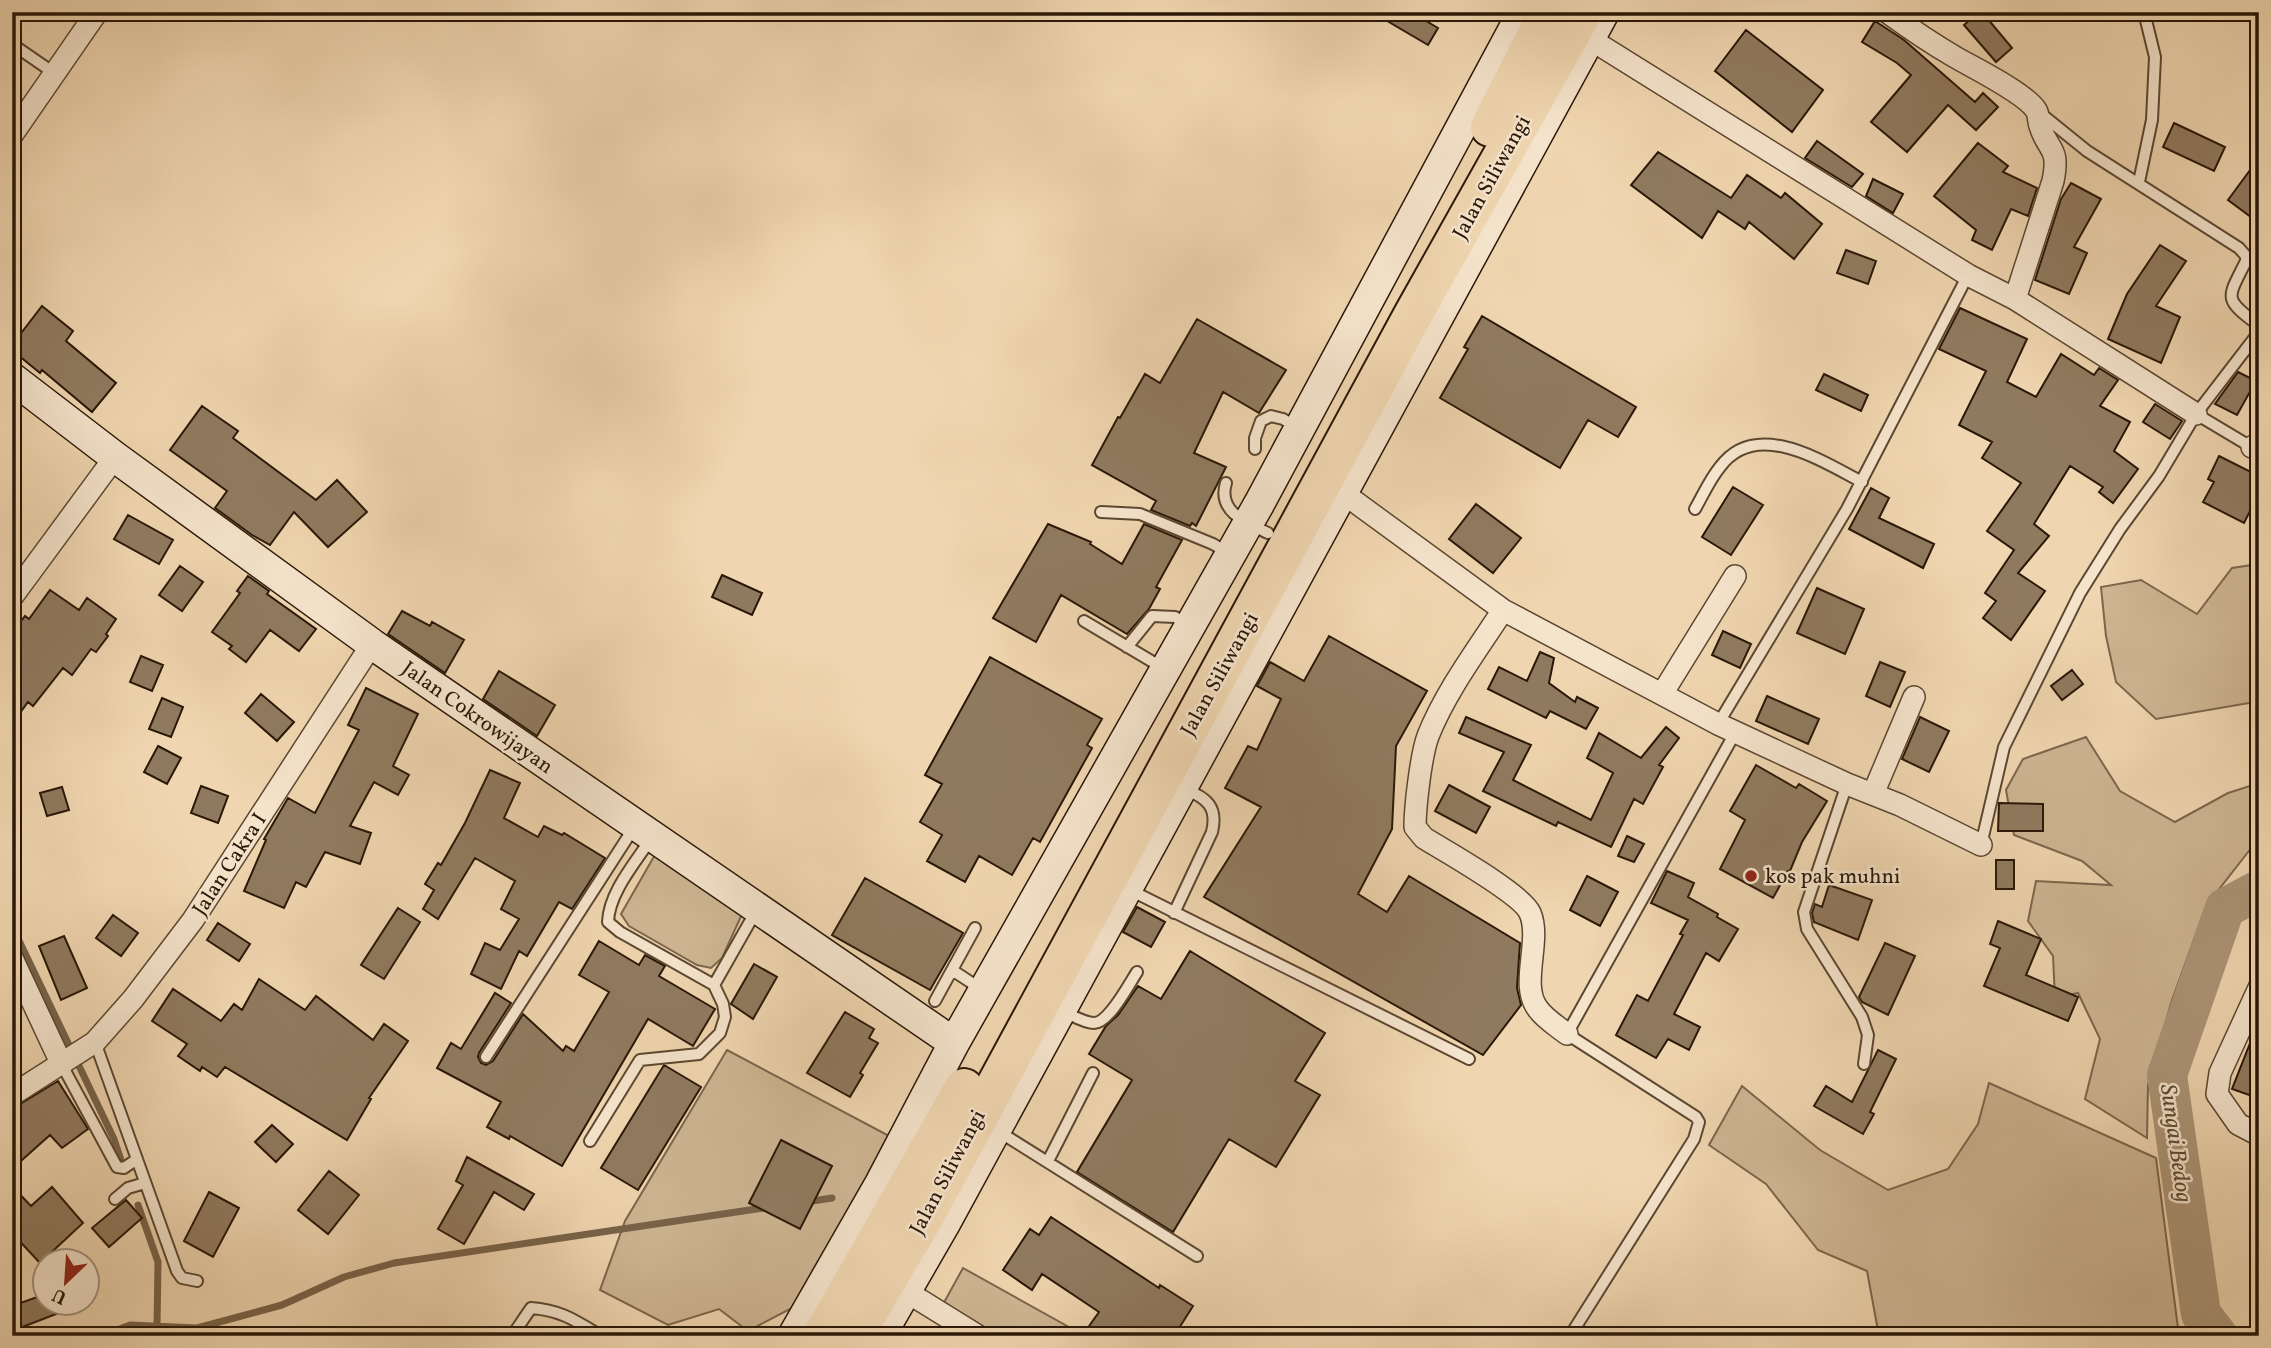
<svg xmlns="http://www.w3.org/2000/svg" width="2271" height="1348" font-family="Vollkorn,serif">
<style>
.green{fill:#ceb693;stroke:#7c664d;stroke-width:2}
.lines{fill:none;stroke-linecap:round;stroke-linejoin:round}
.stream{stroke:#78634a;stroke-width:7}
.river{stroke:#ac9577;stroke-width:40}
.building{fill:#907a5f;stroke:#291707;stroke-width:2}
.lane-casing{stroke:#5b4731;stroke-width:14}
.street-casing{stroke:#5b4731;stroke-width:24}
.secondary-casing{stroke:#291707;stroke-width:33}
.highway-casing{stroke:#291707;stroke-width:42}
.lane{stroke:#f5e4cc;stroke-width:10}
.street{stroke:#f5e4cc;stroke-width:21}
.secondary{stroke:#f5e4cc;stroke-width:30}
.highway{stroke:#f0d6b0;stroke-width:38}
.poi-dot{fill:#8f2418;stroke:#f5e4cc;stroke-width:2.5}
.labels{text-anchor:middle;stroke-width:5;stroke-linejoin:round;paint-order:stroke}
.street-label{font-size:21px;fill:#291707;stroke:#f5e4cc}
.poi-label{font-size:21px;fill:#291707;stroke:#f5e4cc;text-anchor:start}
.water-label{font-size:23px;font-style:italic;fill:#5d4934;stroke:#f5e4cc}
</style>
<rect width="100%" height="100%" fill="#f0d6b0"/>
<filter id="stains"><feTurbulence type="fractalNoise" baseFrequency=".00286" numOctaves="4"/><feColorMatrix values="0 0 0 0 .2 0 0 0 0 .09 0 0 0 0 .02 0 0 0 .5 -.17"/></filter>
<radialGradient id="worn" r=".72"><stop offset=".6" stop-color="#630" stop-opacity="0"/><stop offset="1" stop-color="#630" stop-opacity=".3"/></radialGradient>
<path class="green" d="M2259,564V705L2249,703L2156,719L2116,682L2106,636L2101,587L2141,580L2197,614L2232,568Z
M2086,737L2120,791L2175,822L2228,793L2259,783V838L2206,906L2171,1003L2148,1085L2147,1138L2085,1099L2100,1039L2078,993L2055,998L2053,956L2028,921L2036,881L2111,885L2082,861L2014,835L2006,790L2023,759Z
M656,853L743,912L722,958L711,968L697,965L629,926L621,914Z
M727,1050L891,1137L792,1308L748,1331L719,1309L668,1325L600,1290L625,1221Z
M1989,1083L2156,1158L2179,1336H1879L1867,1271L1818,1250L1766,1184L1709,1145L1742,1086L1820,1150L1888,1190L1948,1169L1978,1124Z
M963,1268L1085,1336H996L942,1306Z"/>
<g class="lines">
<path class="stream" d="M12,926L114,1139L124,1169
M806,1202L832,1198
M138,1205L158,1262L157,1326
M101,1336L130,1325L197,1328L282,1305L344,1277L394,1263L770,1207"/>
<path class="river" d="M2218,1336L2201,1314L2167,1075L2225,908L2259,890"/>
</g>
<path class="building" d="M1372,12H1411L1438,28L1428,45Z
M1979,12H1982L2012,48L1996,62L1964,25Z
M1875,21L1904,40L1975,102L1983,93L1998,107L1976,130L1948,105L1907,152L1871,122L1911,75L1897,63L1862,42Z
M1746,30L1823,90L1792,132L1715,71Z
M2174,123L2225,147L2214,171L2163,147Z
M1817,141L1863,174L1852,187L1805,158Z
M1978,143L2008,166L2003,172L2037,188L2028,216L2011,209L1992,250L1972,240L1976,230L1934,196Z
M1658,152L1731,198L1747,175L1781,198L1785,193L1822,224L1794,259L1749,222L1745,229L1718,211L1702,238L1631,185Z
M2259,158V223L2228,200Z
M1873,179L1903,194L1893,213L1866,196Z
M2071,183L2101,199L2074,247L2087,253L2069,294L2035,280L2061,199Z
M2160,245L2186,261L2156,306L2180,317L2161,363L2108,339L2127,294Z
M1846,250L1876,261L1868,284L1837,273Z
M42,306L73,331L66,341L116,383L92,412L42,370L40,373L12,350V345Z
M1960,308L2027,339L2007,382L2036,397L2061,354L2094,375L2099,368L2118,380L2100,406L2130,422L2114,451L2138,469L2113,503L2099,492L2103,487L2070,466L2034,524L2049,536L2018,573L2045,591L2011,640L1983,618L1996,601L1985,593L2014,550L1987,531L2021,483L1982,458L1992,442L1959,425L1986,371L1939,349Z
M1482,316L1636,407L1618,437L1588,420L1560,468L1440,398L1468,349L1464,347Z
M1197,319L1286,370L1259,413L1223,392L1194,453L1226,467L1196,526L1192,523L1190,526L1151,510L1156,501L1092,465L1118,417L1120,418L1145,374L1160,383Z
M2238,372L2256,381L2237,415L2215,404Z
M1824,374L1868,395L1861,411L1816,390Z
M2155,404L2182,421L2170,439L2143,422Z
M202,406L238,431L233,438L316,500L337,480L367,512L328,547L294,512L270,545L252,535L215,508L227,491L170,450Z
M2219,456L2259,476V515L2250,511L2244,523L2203,502L2214,482L2208,479Z
M1733,487L1763,505L1731,555L1702,537Z
M1871,488L1889,498L1879,518L1934,544L1923,568L1849,529Z
M1476,504L1521,538L1493,573L1449,539Z
M128,515L173,540L159,564L114,539Z
M1048,524L1091,542L1090,544L1122,564L1144,524L1182,540L1156,587L1160,589L1149,609L1127,634L1061,595L1036,642L993,618Z
M180,566L203,582L182,611L159,595Z
M722,575L762,593L752,615L712,597Z
M248,576L269,591L267,594L316,629L299,651L270,630L246,662L229,649L232,646L212,632L240,593L237,591Z
M1817,588L1864,609L1845,654L1797,633Z
M50,590L79,610L87,598L116,619L106,634L108,636L96,652L91,649L72,675L63,668L33,706L28,702L12,724V633L25,616L29,619Z
M402,611L430,626L432,622L464,640L445,673L388,634Z
M1723,631L1751,644L1740,668L1712,655Z
M1329,636L1427,691L1396,746L1392,829L1358,894L1387,912L1409,876L1520,943L1517,988L1521,1005L1483,1055L1204,897L1261,807L1225,788L1248,746L1257,750L1281,699L1257,686L1270,662L1304,681Z
M1540,652L1554,658L1549,683L1575,702L1577,697L1598,708L1586,729L1550,711L1546,718L1488,689L1499,667L1527,681Z
M141,656L163,665L152,691L130,682Z
M990,657L1102,719L1087,745L1092,748L1040,842L1033,838L1012,875L979,856L965,882L927,861L942,835L920,822L942,784L925,775Z
M1880,662L1905,672L1890,707L1866,696Z
M2072,670L2083,684L2062,700L2051,686Z
M499,671L555,705L537,736L483,699Z
M366,688L418,714L393,766L409,775L398,795L374,782L350,826L371,833L360,864L325,852L306,887L296,882L284,908L244,891L266,840L264,839L288,798L315,813L359,730L348,725Z
M261,694L294,722L277,741L245,713Z
M1767,696L1819,719L1808,744L1756,721Z
M162,698L183,707L171,737L149,729Z
M1466,717L1531,745L1513,780L1591,820L1613,773L1587,758L1599,733L1641,758L1666,727L1679,738L1659,765L1663,767L1643,804L1634,799L1611,847L1558,822L1556,826L1483,791L1504,752L1459,733Z
M1920,717L1949,731L1929,772L1902,759Z
M158,746L181,758L167,784L144,772Z
M1756,765L1796,788L1799,784L1827,801L1802,842L1790,871H1788L1773,898L1720,869L1745,820L1730,811Z
M490,770L520,783L504,818L538,837L544,826L562,835L564,833L605,858L572,909L559,902L527,956L519,951L501,989L471,974L485,943L500,950L519,919L501,909L515,881L475,858L438,919L423,909L434,890L425,884L438,863L441,865L465,823Z
M1449,785L1490,807L1476,833L1435,811Z
M201,786L228,796L218,823L191,813Z
M62,787L69,810L47,816L40,793Z
M1999,803L2043,804V831H1998Z
M1627,836L1644,844L1634,862L1618,856Z
M1996,860H2014V889H1996Z
M1667,871L1694,883L1688,897L1718,914L1717,917L1738,929L1719,961L1706,953L1674,1014L1700,1027L1689,1050L1668,1039L1656,1058L1616,1035L1637,995L1648,1001L1683,935L1680,934L1688,920L1651,903Z
M1587,876L1618,892L1600,926L1570,910Z
M865,878L963,933L930,990L832,935Z
M1829,885L1872,900L1858,940L1814,922L1812,913L1815,904L1822,907Z
M1137,907L1165,922L1151,947L1123,932Z
M398,908L420,922L384,979L361,965Z
M113,915L138,933L121,956L96,938Z
M1998,921L2041,939L2026,975L2078,997L2068,1021L1984,986L2000,948L1990,944Z
M218,923L250,944L239,961L207,940Z
M64,936L87,988L61,1000L39,946Z
M599,941L639,965L645,955L665,966L659,976L715,1009L693,1046L648,1019L562,1166L510,1136L509,1139L487,1127L501,1102L437,1068L451,1043L461,1049L495,993L511,1003L479,1053L478,1057L481,1063L486,1065L493,1061L523,1014L563,1051L566,1046L574,1051L609,992L579,975Z
M1885,943L1915,956L1888,1015L1862,1002L1859,997Z
M1190,951L1325,1033L1295,1081L1320,1095L1276,1167L1229,1139L1173,1232L1077,1172L1132,1080L1089,1054L1106,1026L1118,1015L1138,986L1161,999Z
M754,964L777,977L753,1019L731,1004Z
M259,979L305,1010L316,996L373,1040L384,1024L408,1041L369,1098L371,1099L347,1140L225,1067L217,1077L202,1067L200,1071L178,1056L187,1044L152,1021L173,989L221,1021L234,1004L242,1010Z
M845,1012L874,1029L869,1038L878,1043L860,1073L863,1075L850,1097L807,1073Z
M2258,1023L2259,1078L2252,1096L2232,1089Z
M1878,1050L1896,1059L1870,1112L1874,1114L1863,1134L1814,1106L1826,1086L1852,1102Z
M664,1065L701,1087L638,1190L601,1168Z
M58,1081L88,1129L62,1148L50,1135L12,1169V1109Z
M272,1125L293,1144L276,1162L255,1142Z
M781,1140L832,1166L800,1229L749,1203Z
M467,1157L534,1194L524,1210L494,1192L464,1244L438,1229L463,1185L456,1181Z
M329,1171L359,1195L328,1234L298,1210Z
M12,1186L31,1206L52,1187L83,1223L40,1263L12,1233Z
M209,1192L239,1208L213,1257L184,1241Z
M126,1200L142,1218L109,1247L92,1228Z
M1051,1217L1159,1288L1160,1285L1193,1306L1174,1336H1097L1087,1329L1099,1312L1042,1274L1032,1290L1003,1270L1030,1229L1039,1235Z
M46,1294V1303L82,1304L12,1331V1306Z"/>
<g class="lines">
<defs>
<path id="lane" d="M12,44L54,73
M2040,113L2087,151L2239,248L2246,256V261C2228,298 2222,298 2257,324L2259,329
M2139,182L2152,120L2155,57L2144,12
M2196,414L2253,448
M1255,449V438L1261,421L1271,416L1283,419L1298,428
M1226,483C1217,512 1247,523 1268,533
M1695,509C1703,495 1710,479 1720,467C1756,418 1822,461 1862,482
M1101,512L1140,514L1213,544L1230,554
M1084,621L1163,668
M1127,647L1152,616L1175,617L1188,625
M1718,724L1847,509L1968,275
M1847,784L1804,912L1807,929L1862,1017L1868,1035L1864,1064
M1981,845L2004,747L2080,593L2120,529L2159,476L2196,414L2259,332
M1130,890L1469,1059
M1174,913L1212,832C1218,807 1207,798 1185,789
M952,970L981,989
M714,985L756,911
M935,1001L975,928
M1062,1011C1072,1015 1084,1023 1094,1023C1109,1023 1129,984 1137,972
M95,1042L177,1271L182,1278L197,1281
M486,1057L635,826
M62,1065L117,1167L124,1168L137,1159
M998,1131L1197,1256
M590,1141L640,1060L699,1054L720,1033L725,1017L723,1004L714,985L620,932L608,922C609,892 636,862 652,837
M1048,1161L1093,1073
M115,1199L128,1188L145,1183
M512,1336L531,1308C561,1310 576,1321 601,1336
M1570,1336L1694,1139L1699,1122L1696,1117L1567,1034L1735,733"/>
<path id="street" d="M1887,12C1909,28 1931,43 1955,57C1974,68 2025,93 2036,110C2039,114 2038,121 2040,126C2048,152 2060,146 2053,181L2015,299
M1590,39L1968,275L2015,299L2196,414
M12,135L97,12
M2252,447L2259,444
M1343,493L1503,610L1718,724L1847,784L1900,805L1981,845
M12,597L115,457
M1503,610C1477,650 1446,691 1428,736C1421,755 1415,807 1415,827L1424,838C1445,851 1522,894 1530,913C1542,941 1519,985 1538,1009C1545,1019 1557,1026 1567,1034
M1662,694L1735,576
M1873,794L1914,697
M12,958L62,1065
M2259,988L2220,1073L2217,1094L2238,1124L2259,1135
M12,1095L95,1042L133,999L193,920L372,644
M907,1292L978,1336"/>
<path id="secondary" d="M12,378L115,457L372,644L954,1043
M793,1336L880,1184L954,1043L1259,504L1523,12
M880,1336L944,1225L1604,12"/>
<path id="highway" d="M1490,127L1548,12
M822,1336L964,1088
M854,1336L925,1216L1413,315L1583,12"/>
</defs>
<use href="#lane" class="lane-casing"/>
<use href="#street" class="street-casing"/>
<use href="#secondary" class="secondary-casing"/>
<use href="#highway" class="highway-casing"/>
<use href="#lane" class="lane"/>
<use href="#street" class="street"/>
<use href="#secondary" class="secondary"/>
<use href="#highway" class="highway"/>
</g>
<circle class="poi-dot" cx="1751" cy="876" r="7"/>
<g class="labels">
<g class="street-label">
<text transform="translate(1491 177) rotate(-61)" y="7">Jalan Siliwangi</text>
<text transform="translate(1219 674) rotate(-61)" y="7">Jalan Siliwangi</text>
<text transform="translate(478 717) rotate(35)" y="7">Jalan Cokrowijayan</text>
<text transform="translate(229 864) rotate(-57)" y="7">Jalan Cakra I</text>
<text transform="translate(947 1172) rotate(-62)" y="7">Jalan Siliwangi</text>
</g>
<g class="poi-label">
<text x="1765" y="883">kos pak muhni</text>
</g>
<g class="water-label">
<text transform="translate(2177 1143) rotate(82)" y="8">Sungai Bedog</text>
</g>
</g>
<rect width="2271" height="1348" fill="none" stroke="#f0d6b0" stroke-width="42"/>
<rect x="14" y="14" width="2243" height="1320" fill="none" stroke="#291707" stroke-width="3.5"/>
<rect x="21" y="21" width="2229" height="1306" fill="none" stroke="#291707" stroke-width="2"/>
<g transform="translate(66 1282) rotate(205)"><circle r="33" fill="#f5e4cc" stroke="#a3927d" stroke-width="2"/>
<path d="M0-5L12 26L0 18L-12 26Z" fill="#8f2418"/>
<text y="-10" font-size="19" font-weight="bold" text-anchor="middle" fill="#291707">U</text>
</g>
<rect width="100%" height="100%" filter="url(#stains)"/>
<rect width="100%" height="100%" fill="url(#worn)"/>
</svg>
